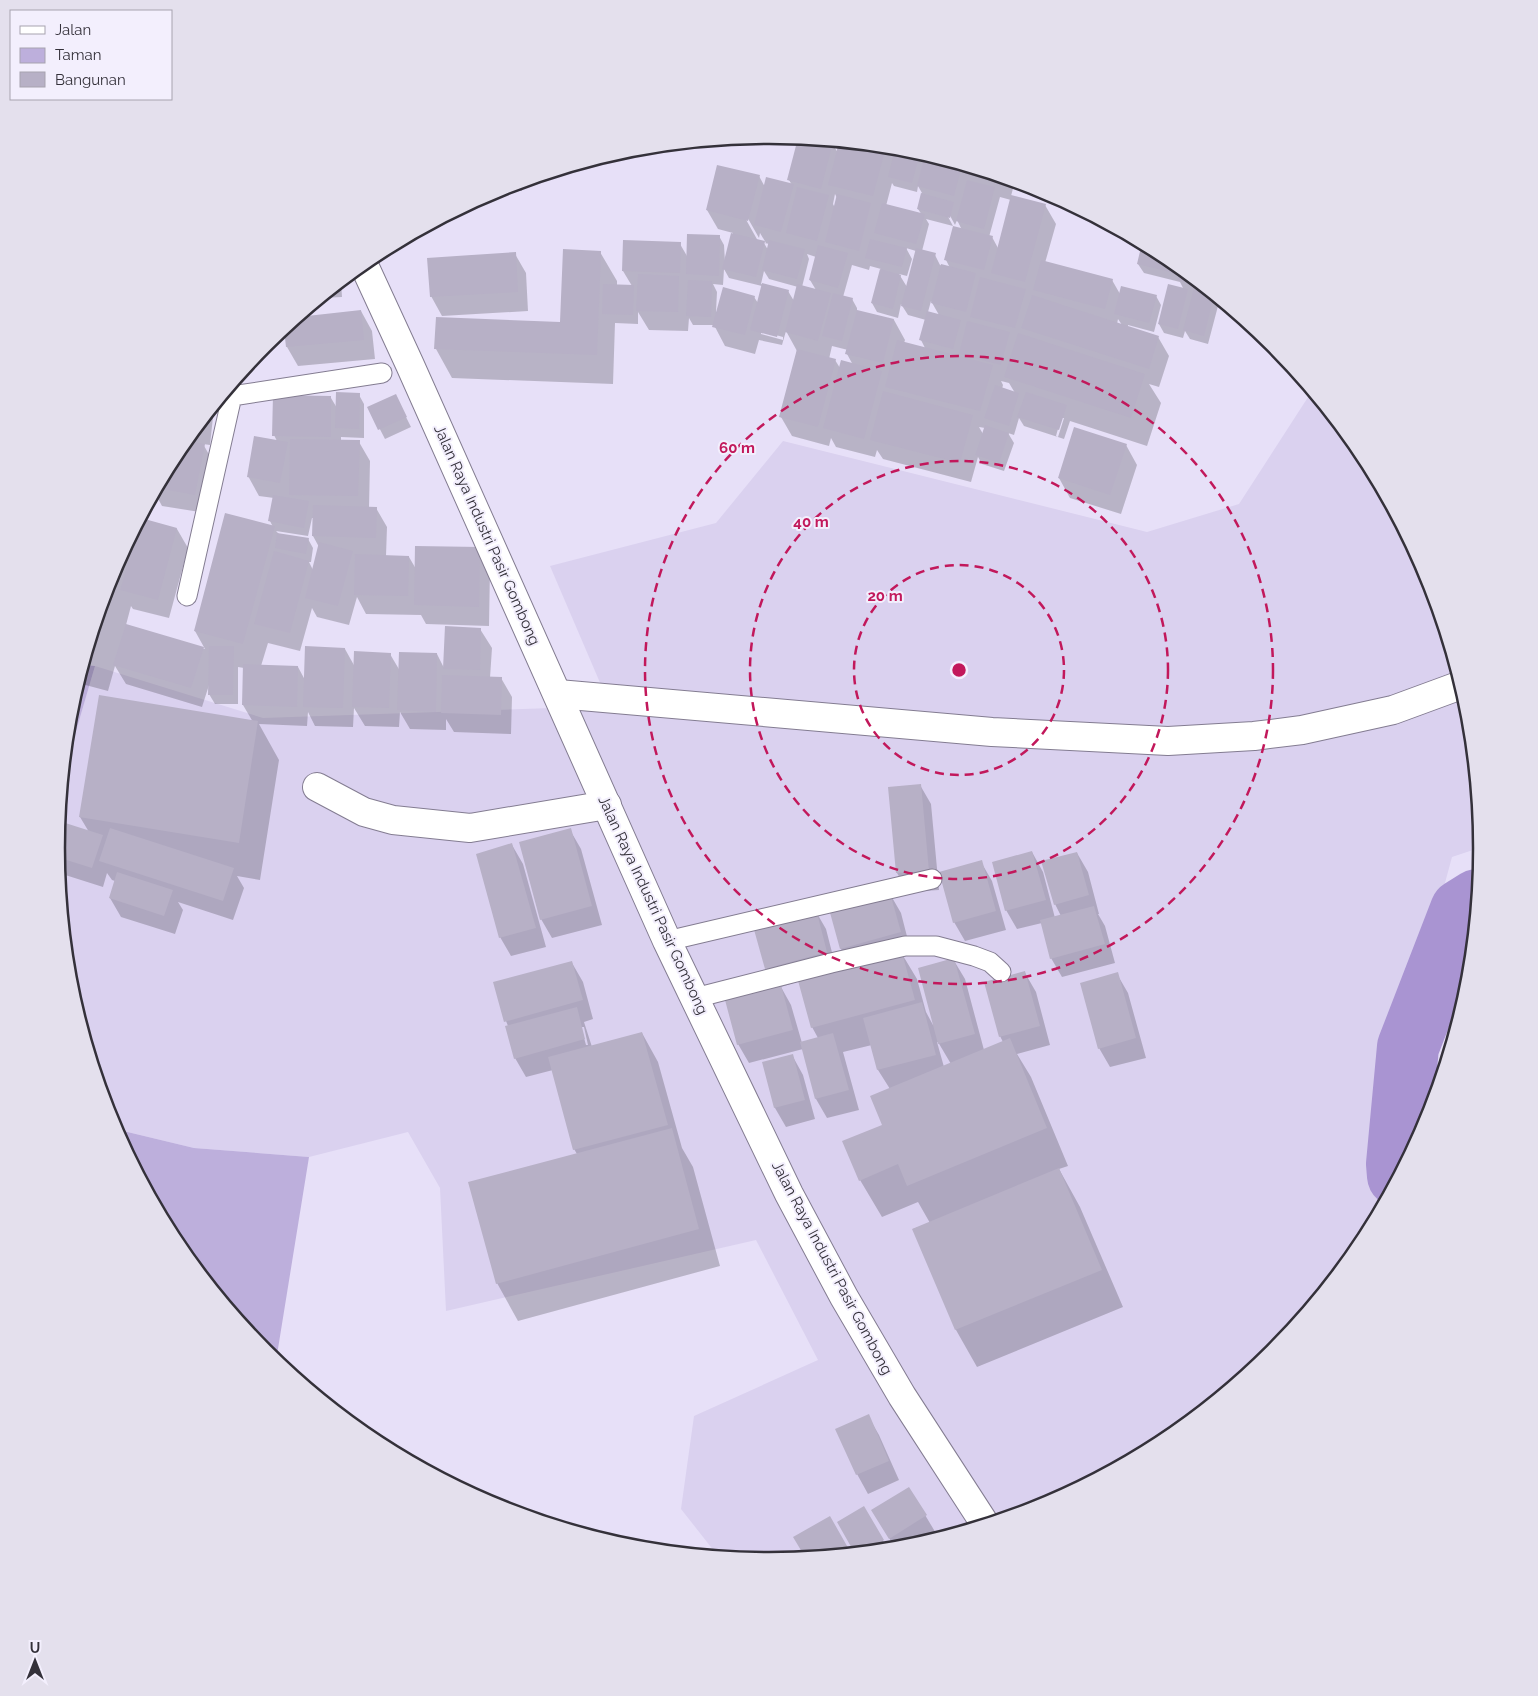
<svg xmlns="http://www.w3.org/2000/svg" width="1538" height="1696" font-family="Raleway,sans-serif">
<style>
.built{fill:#dad1ef}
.green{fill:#bdafdc}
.shadow{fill:#0003;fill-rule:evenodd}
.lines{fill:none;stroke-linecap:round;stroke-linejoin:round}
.river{stroke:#a994d2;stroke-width:62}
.building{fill:#b7b0c6}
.service-casing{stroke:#837c91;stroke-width:21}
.minor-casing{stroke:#837c91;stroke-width:30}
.secondary-casing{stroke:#837c91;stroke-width:30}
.service{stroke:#fff;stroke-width:19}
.minor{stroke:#fff;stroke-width:28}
.secondary{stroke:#fff;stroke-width:28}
.ring{fill:none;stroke:#c2185b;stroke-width:2.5;stroke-dasharray:9 6}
.labels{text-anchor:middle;stroke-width:4;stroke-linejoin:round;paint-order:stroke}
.street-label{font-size:15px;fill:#34313a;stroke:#f3effd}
.rim{fill:none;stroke:#34313a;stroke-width:2.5}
.centre{fill:#c2185b;stroke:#f3effd;stroke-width:2.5}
.ring-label{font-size:15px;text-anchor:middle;font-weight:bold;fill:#c2185b;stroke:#f3effd;stroke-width:4;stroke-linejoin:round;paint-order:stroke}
</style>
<rect width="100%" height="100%" fill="#e7e0f8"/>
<path class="built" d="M1312,391L1362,452L1428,576L1468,709L1482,847L1452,857L1402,1042L1391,1189L1361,1244L1273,1352L1165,1441L1041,1507L908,1547L769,1561L718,1556L681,1509L694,1416L818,1360L756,1240L446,1311L440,1188L408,1132L309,1157L194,1148L115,1129L110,1120L70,987L56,848L63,776L95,666L263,718L610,706L550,566L716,523L783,441L1147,532L1239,504Z"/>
<path class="green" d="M83,665L95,666L63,776L70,709Z
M115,1129L194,1148L309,1157L276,1361L265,1352L176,1244Z"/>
<path class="shadow" d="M800,138L832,143L838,153L841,142L892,147L895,155L897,148L908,149L1015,181L1011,196L1045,205L1056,224L1045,263L1112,280L1120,294L1156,296L1161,305L1154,332L1128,325V327L1158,337L1169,356L1159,387L1149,384L1161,403L1147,446L1070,421L1064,439L1024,426L1019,418L1014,435L1008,433L1014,443L1004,471L982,464L978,457L971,482L883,459L877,450L875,457L836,447L831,438L829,446L792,436L781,417L797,351L786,331L782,345L759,340L755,354L725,346L714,325H693L689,318L688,331L649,330L638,312V324L615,323L613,384L452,378L436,349L437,318L561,323L600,252L617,281V285L632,286L623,271L680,244L687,256L719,236L724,245L725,262L733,233L718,229L707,210L759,176L765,187L792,185L789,180ZM892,183L894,186L917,192L918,186L922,193L918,209L922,215L886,206ZM835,194L837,198L835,208L833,204ZM1000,197L1011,200L998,248L992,237H989ZM948,212L955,225L957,220L962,230L946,260L950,268L940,265L935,255L922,251L929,224L926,219L953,226L946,213ZM746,215L759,238L760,233L766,243L758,241L744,216ZM764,243L770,244L768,250ZM906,248L916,251L907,287L899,274L907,276L912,259ZM807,254L816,257L810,280L816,290L802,287L809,259ZM852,265L869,270L870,266L881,269L872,303L877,312L898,318L901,304L908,315L926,320L921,340L925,348L904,343L905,340L894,320L857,311V308L852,299L843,297ZM724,269L729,278L762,286L758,303L754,297L716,312L717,292L713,284L723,285ZM764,271L769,279L798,287L794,301L788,291L761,284ZM931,301L939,315L928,312ZM1118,319L1122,325L1117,324ZM761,331L783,337V340L761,334ZM832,346L848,350L847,354L853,365L840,368L835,360L829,359ZM1001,381L1009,383L1015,393L1002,389L1003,385ZM1061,418H1064L1058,437L1056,436ZM979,427L985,428L983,434Z
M523,181L522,191L498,189Z
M1099,220L1128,236L1104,230Z
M1143,244L1165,256L1231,310L1218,306L1208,344L1190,339L1185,331L1183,338L1164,333L1159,324L1184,290L1180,282L1144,273L1138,264Z
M515,254L526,273L528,311L442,316L431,296Z
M341,281L342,297L321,298Z
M361,311L372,331L375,359L298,366L287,347L285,328L297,318Z
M359,395L364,404V438L341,437V441L359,442L370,461L369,508H376L387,527L386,556L409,557L416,569L479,549L490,568L489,626L426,624L421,615L366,614L357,597L349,625L317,617L312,608L300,651L268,643L261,666L298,667L305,680L345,649L355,667L390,654L400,671L437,654L444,668L480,629L492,648L490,678H501L512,697L511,734L454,732L446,719V730L410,729L400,712L399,727L365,726L354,708L353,727L315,726L308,712L307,726L259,724L279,760L260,880L237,876L244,888L233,920L178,902L183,910L175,934L121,917L110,898L115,881L112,880L107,873L103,887L59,873L56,848L59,822L89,832L80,817L253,722L243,705L244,668L238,667V704H215L209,694V685L202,707L126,684L115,666L108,691L78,683L111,575L133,534L135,539L140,520L147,507L145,520L177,529L188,548L169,618L133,609L131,606L126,625L205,649L195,631L273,527L270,521L274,498L259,496L248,476L277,441L274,435L331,398L337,408ZM312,518H314L313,536L319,547L313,570L309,562H311L313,548L308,539L279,534L276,531L308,536Z
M400,405L411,427L385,439L369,408Z
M210,412L213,417L210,445L203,444L215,465L206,513L162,506L155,493L177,452Z
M1126,445L1137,465L1121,514L1070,498L1059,478Z
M920,785L931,804L939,890L908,892L897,873L889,788Z
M570,830L581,849L602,925L552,938L541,919Z
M512,845L523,864L546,947L511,956L500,937Z
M1032,852L1043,872L1055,918L1061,916L1055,904L1077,853L1088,872L1099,914H1098L1105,926L1115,963L1062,977L1051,958L1042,923L1017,929L1006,910Z
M981,862L992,881L1006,930L965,941L954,922Z
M890,894L901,913L911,952L902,954L917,979L926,1012L933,1025L953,959L965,979L984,1050L1003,1042L1000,1036L1025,973L1036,992L1050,1045L1017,1054L1031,1077L1068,1166L1059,1169L1080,1207L1123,1307L977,1367L956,1330L913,1229L930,1223L918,1202L882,1217L860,1180L884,1126L890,1089L878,1070L872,1045L843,1052L859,1110L827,1118L816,1099L803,1049L749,1063L738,1044L777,987L766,968L815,910L826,929L836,968L850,964L841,949L831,910ZM800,981L812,1027L818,1038L802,1043L791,1005L781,987ZM937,1042H938L951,1064L944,1067Z
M572,963L583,982L593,1019L584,1022L592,1047L642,1033L658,1062L682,1148L693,1167L720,1266L518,1321L497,1283L577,1154L574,1149L553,1070L526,1077L515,1058L508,1026L506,1021ZM581,1027H584L588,1045H586Z
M1117,974L1128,993L1146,1058L1110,1067L1099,1048Z
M792,1055L803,1075L815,1119L786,1127L775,1108L763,1063Z
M868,1416L879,1435L899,1480L868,1494L857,1474Z
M909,1488L937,1535L926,1542L908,1547L895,1548L873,1510Z
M864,1508L888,1549L856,1552L838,1522Z"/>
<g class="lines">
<path class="river" d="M1398,1176L1397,1164L1408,1047L1461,910L1477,900"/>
</g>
<path class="building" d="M798,138L833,142L821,189L787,180Z
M839,142L886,147L873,196L828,185Z
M895,148L920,153L912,183L888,177Z
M925,154L962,165L954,196L917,186Z
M717,165L760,175L748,221L706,210Z
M967,167L1001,177L1000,181L965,173Z
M766,177L794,184L781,232L754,225Z
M967,180L995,187L984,229L956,221Z
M797,187L829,195L817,241L786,233Z
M921,193L954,202L950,218L917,209Z
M837,194L871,203L859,251L825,242Z
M1011,195L1046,204L1025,282L991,273Z
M882,203L925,214L916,244L874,233Z
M953,226L993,236L984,270L944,260Z
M731,233L765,241L756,277L722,269Z
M687,234L720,235L719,276L686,274Z
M870,239L907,248L902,267L865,258Z
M623,240L681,242L680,273L622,271Z
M769,240L805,249L797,279L762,270Z
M1142,243L1165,256L1176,265L1174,273L1137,264Z
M818,245L848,253L838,288L809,280Z
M916,248L936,253L921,311L901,306Z
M563,249L601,251L597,355L434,349L436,317L560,322Z
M516,252L518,292L430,297L427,258Z
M1041,260L1113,279L1105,309L1033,290Z
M941,264L976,273L966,312L931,303Z
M1181,268L1195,280L1203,287L1177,280Z
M880,269L901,275L893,309L871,303Z
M638,274L679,276L678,312L636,311Z
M980,277L1026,289L1015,328L970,317Z
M688,280L712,281L711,317L686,316Z
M762,283L789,290L777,337L750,330Z
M603,284L634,285L633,315L602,314Z
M797,284L831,293L818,341L785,332Z
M1168,284L1188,289L1178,329L1158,324Z
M1121,286L1157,295L1149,323L1114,314Z
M723,287L755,296L745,335L712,327Z
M1194,288L1211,293L1214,296L1204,336L1183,330Z
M833,293L853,298L842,341L822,336Z
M1032,295L1159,336L1149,369L1021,328Z
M361,310L364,340L286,347L284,329L298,317Z
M857,310L894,319L883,363L845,354Z
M927,311L961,320L953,349L919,340Z
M967,321L1010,332L1001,365L959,354Z
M1018,333L1145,374L1131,418L1004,377Z
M897,340L993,365L980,411L885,387Z
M797,349L836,359L818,427L779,417Z
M841,360L882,371L864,439L823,428Z
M995,385L1019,393L1009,426L984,418Z
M883,391L973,415L960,463L870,440Z
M336,392L360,393L359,429L335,428Z
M1026,392L1067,405L1059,430L1017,417Z
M396,394L407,417L378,430L367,407Z
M273,395L331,396V437L272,436Z
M985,425L1009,433L999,463L975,455Z
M1074,427L1127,444L1110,495L1058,478Z
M254,436L288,442L280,483L247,477Z
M290,439L360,440L358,496L289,495Z
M185,441L205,444L195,495L157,488L177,452Z
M273,495L309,501L304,528L268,521Z
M313,505L377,507L376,538L312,536Z
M225,513L275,526L243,644L194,631Z
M141,518L177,528L158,600L120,590Z
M277,533L309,538L306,554L275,548Z
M319,542L353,551L338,606L305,598Z
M415,546L480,547L479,607L414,605Z
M274,551L309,561L290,633L254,624Z
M355,554L409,556L408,596L354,595Z
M119,560L92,663L84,661L111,575Z
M126,624L204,647L191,688L113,665Z
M445,626L481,628L480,670L443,669Z
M209,646H234L233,695H208Z
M305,646L345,648L343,708L303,707Z
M354,651L391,653L389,708L352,707Z
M399,652L437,653L436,712L397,710Z
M243,664L298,666L297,707L242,705Z
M442,675L502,677L501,715L441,713Z
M99,695L258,721L239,843L79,817Z
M921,784L929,871L896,873L888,787Z
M59,821L103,835L92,868L57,857L56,848Z
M110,828L234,868L223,901L99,861Z
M571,828L592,906L540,920L519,842Z
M512,843L536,928L499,938L476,854Z
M1032,851L1046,900L1005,911L992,862Z
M1077,852L1089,895L1054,905L1041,861Z
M982,860L996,911L953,923L939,872Z
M117,872L173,890L164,916L109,898Z
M890,893L901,932L840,949L829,909Z
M1094,906L1105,944L1050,959L1040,920Z
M816,909L827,952L765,969L753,926Z
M901,949L915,1000L811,1028L797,977Z
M954,958L975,1034L938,1044L918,968Z
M572,961L583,1000L504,1022L493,982Z
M1025,971L1040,1026L999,1037L984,982Z
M1118,972L1136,1038L1098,1049L1080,983Z
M781,985L793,1030L737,1045L725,1000Z
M922,1002L936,1055L877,1070L863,1018Z
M577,1007L585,1039L514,1059L505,1026Z
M642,1032L668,1125L573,1150L548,1057Z
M833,1033L849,1090L815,1099L800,1042Z
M1010,1038L1047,1128L907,1186L898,1164L859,1181L842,1141L882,1125L870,1096Z
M793,1054L805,1100L774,1108L762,1062Z
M672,1128L699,1229L496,1284L468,1182Z
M1059,1168L1102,1270L955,1330L912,1229Z
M869,1414L889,1461L856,1475L835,1429Z
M909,1487L927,1515L889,1539L871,1510Z
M864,1506L884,1540L864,1551L854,1552L837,1522Z
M830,1516L851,1553L805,1557L793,1537Z"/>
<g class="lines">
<defs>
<path id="service" d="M224,394L232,396L382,373
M187,596L232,396
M667,941L932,879
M695,998L831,963L905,946H936L974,956L990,962L1001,972"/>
<path id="minor" d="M558,694L992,732L1168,741L1254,736L1302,730L1393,710L1461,685
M317,787L364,812L393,820L470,828L607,805"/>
<path id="secondary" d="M363,263L410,365L667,941L789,1194L844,1297L902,1396L985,1524"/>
</defs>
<use href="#service" class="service-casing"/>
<use href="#minor" class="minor-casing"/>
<use href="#secondary" class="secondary-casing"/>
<use href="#service" class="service"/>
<use href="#minor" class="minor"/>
<use href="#secondary" class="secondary"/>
</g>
<g class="ring">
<circle cx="959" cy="670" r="105"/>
<circle cx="959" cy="670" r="209"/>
<circle cx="959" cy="670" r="314"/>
</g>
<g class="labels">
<g class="street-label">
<text transform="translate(487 535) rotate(66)" y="5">Jalan Raya Industri Pasir Gombong</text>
<text transform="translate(653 905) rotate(65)" y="5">Jalan Raya Industri Pasir Gombong</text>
<text transform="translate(832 1268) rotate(62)" y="5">Jalan Raya Industri Pasir Gombong</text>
</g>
</g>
<path d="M0 0H1538V1696H0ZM65 848a704 704 0 1 1 1408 0a704 704 0 1 1-1408 0Z" fill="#e4e0ed" fill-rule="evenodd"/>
<path class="rim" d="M65 848a704 704 0 1 1 1408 0a704 704 0 1 1-1408 0Z"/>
<circle cx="959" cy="670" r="8" class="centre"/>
<g class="ring-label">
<text x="737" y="453">60 m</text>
<text x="811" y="527">40 m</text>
<text x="885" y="601">20 m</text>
</g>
<rect x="10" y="10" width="162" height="90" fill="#f3effd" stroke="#a7a3af"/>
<rect x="20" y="26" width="25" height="8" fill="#ffffff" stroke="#a7a3af"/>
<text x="55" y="35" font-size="15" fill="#34313a">Jalan</text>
<rect x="20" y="48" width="25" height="15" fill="#bdafdc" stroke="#a7a3af"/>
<text x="55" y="60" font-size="15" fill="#34313a">Taman</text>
<rect x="20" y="72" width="25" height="15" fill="#b7b0c6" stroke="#a7a3af"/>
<text x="55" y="85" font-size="15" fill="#34313a">Bangunan</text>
<g transform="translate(35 1661)" stroke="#f3effd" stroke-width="4" paint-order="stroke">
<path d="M0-4L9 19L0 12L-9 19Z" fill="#34313a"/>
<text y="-8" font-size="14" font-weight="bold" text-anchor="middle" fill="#34313a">U</text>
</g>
</svg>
